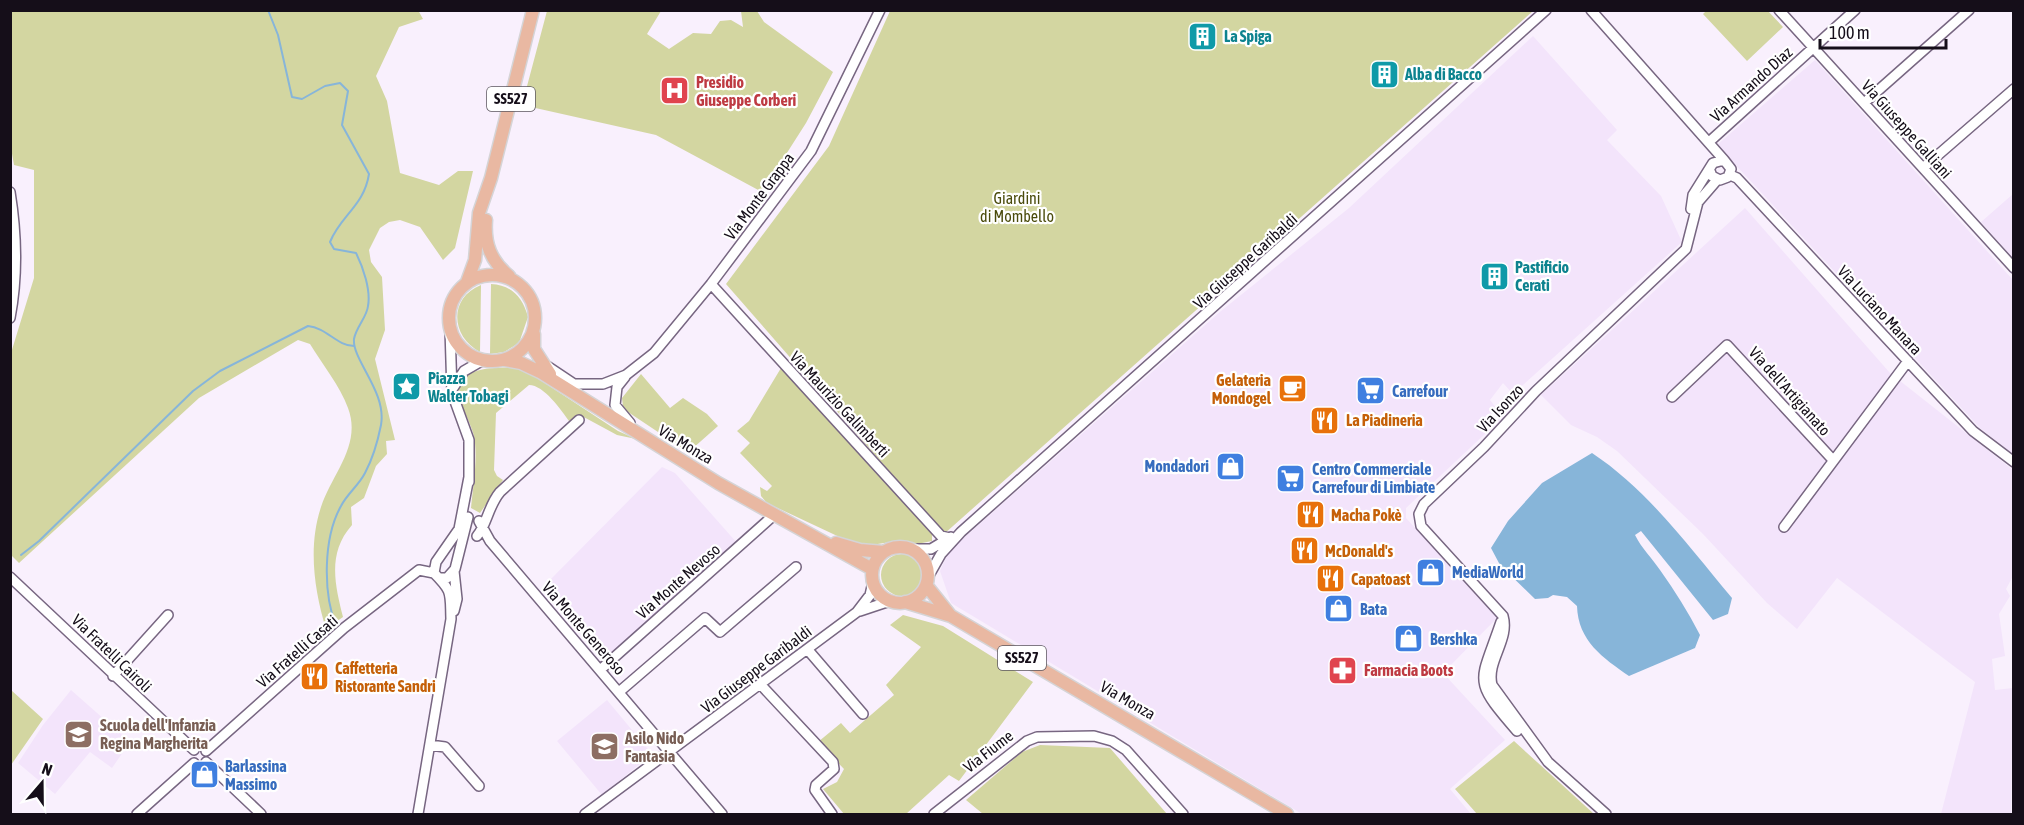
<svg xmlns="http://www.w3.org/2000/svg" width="2024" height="825" font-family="'Asap Condensed',sans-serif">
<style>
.built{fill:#f3e4fb}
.green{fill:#d3d6a1}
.water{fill:#87b5d9}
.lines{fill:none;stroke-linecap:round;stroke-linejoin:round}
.stream{stroke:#87b5d9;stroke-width:2}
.minor-casing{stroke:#776681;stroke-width:12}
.major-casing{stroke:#d5d4d6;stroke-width:15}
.minor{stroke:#fff;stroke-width:9}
.major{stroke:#e9b8a2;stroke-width:12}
.labels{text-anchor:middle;stroke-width:4.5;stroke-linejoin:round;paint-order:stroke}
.shield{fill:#fff;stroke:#5b565e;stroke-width:1.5}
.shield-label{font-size:15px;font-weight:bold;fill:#150e19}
.culture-label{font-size:16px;font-weight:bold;fill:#0d838f;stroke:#fff;text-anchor:start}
.health-label{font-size:16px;font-weight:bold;fill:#be3a42;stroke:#fff;text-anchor:start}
.street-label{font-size:16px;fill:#150e19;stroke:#fff}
.park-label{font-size:16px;fill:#4a4b0b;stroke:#fff}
.food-label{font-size:16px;font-weight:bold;fill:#c56008;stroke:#fff;text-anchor:start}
.shop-label{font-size:16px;font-weight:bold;fill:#366cbe;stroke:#fff;text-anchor:start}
.education-label{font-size:16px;font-weight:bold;fill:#785e54;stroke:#fff;text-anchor:start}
</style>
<rect width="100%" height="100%" fill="#f9f0fd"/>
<path class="built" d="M1533,36L1617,130L1607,140L1661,196L1682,242L1513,394L1503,383L1490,400L1503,417L1406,508V518L1497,618L1443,673L1505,740L1450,789L1471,814H1302L951,603L940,571L949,551L1221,311L1349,208Z
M1815,60L2013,280V454L1980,428L1717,145Z
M2013,194V258L1981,222Z
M1745,208L1890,373L2013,470V576L2006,589L2010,596L1999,614L2005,656L1992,659L1995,690L2013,688L2011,814H1941L1975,682L1837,578L1797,629L1767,603L1703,534L1617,451L1597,437L1571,425L1541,395Z
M662,467L675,473L738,544L607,657L545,585Z
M71,690L130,742L112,768L90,752L55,794L18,763L43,725Z
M607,700L652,754L602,795L557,741Z"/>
<path class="green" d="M11,10H418L423,19L399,27L376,76L387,101L400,173L439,185L458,171H473L455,248L443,260L420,227L400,220L389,222L380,228L369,250L371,262L382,277L385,330L375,359L395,440L386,441L387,454L376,466L364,498L351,507L352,525C327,553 335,585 343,617L326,629C314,590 308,546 321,507C332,474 362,445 348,408C340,386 322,364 310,344L298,340L199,398L19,563L11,555V353L34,278V170L14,165L11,148Z
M547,11H661L647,34L669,49L693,33L711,34L720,21L731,20L743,27L741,11H757L764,22L833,72L806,123L762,192L656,135L522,105Z
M890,11H1533L944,534L726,284L829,146Z
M1706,11H1768L1783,27L1747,61L1703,14Z
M491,284C512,285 523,298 528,317L519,343L504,352L490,354Z
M481,285V286L480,352C451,337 448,298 481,285Z
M522,368L618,431L636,439L617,435L580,415L569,421C561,410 544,385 529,385L496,413L494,470L497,476L503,480L480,513L471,508C473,487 477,464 475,443C474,429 466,417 461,404C445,365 499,367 522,368Z
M781,368L932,534V541L917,544L897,541L871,545L848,541L767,503L761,496L760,487L767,491L772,486L740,453L750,443L737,431L749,421Z
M641,374L670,408L683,398L707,414L718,426L692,449L685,450L628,412L623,406L622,398Z
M881 575a21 21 0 1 1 42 0a21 21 0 1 1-42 0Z
M903,615L943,626L1033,682L959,781L949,775L906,814H844L823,789L837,782L844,769L818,742L841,723L850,733L894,695L886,685L921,647L890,625Z
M11,690L43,719L11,765Z
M1514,741L1594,814H1477L1455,789Z
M1040,745L1110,748L1167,814H983L966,800L1022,752Z"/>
<path class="water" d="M1592,453C1648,490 1690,548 1732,598L1728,614L1713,620L1641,531L1635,535C1642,549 1652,558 1660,570C1675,591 1688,612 1700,635L1695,648L1629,676C1603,658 1578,641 1577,606L1567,597L1553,595L1548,598L1535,599L1500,565L1491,548L1508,521L1542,483Z"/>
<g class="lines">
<path class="stream" d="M268,10L278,35L292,97L302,99L325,86L340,83L348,91L342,125L369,174C364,206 341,215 330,242L334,249L356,253C363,267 371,290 368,306C367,317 356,327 354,339C352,360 387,392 381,425C378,440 372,460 365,473C359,485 347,494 341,506C323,538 323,593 336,626
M21,555L39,541L193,391L220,371L308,326C327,328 337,346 354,346"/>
<defs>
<path id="minor" d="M1591,10L1724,160
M1779,10L2014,268
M1864,103L1969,10
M1709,142L1855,10
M1923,168L2014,89
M1730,175L1737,178L1973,431L2014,462
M10,192C17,235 18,276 10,318
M1691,209L1693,195L1713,163L1724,160L1731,169L1728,177L1720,180L1712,176L1710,171
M711,284L941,536L950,538
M450,329L452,393L469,440V482
M547,366L574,384H603L626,375L654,353L711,284L811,151L880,10
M625,377L617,387L615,405L630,423
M453,388L464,371L483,360
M1672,397L1727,345L1833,460
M479,521L490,541L722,814
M1784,527L1908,361
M477,536C487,525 488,506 500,492L579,420
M913,549H931L951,537
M10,577L194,750
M928,577L941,554L961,532L1546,10
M440,578H447L455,569L468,517
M454,611L457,599L454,571
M860,611L890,601
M1501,622C1480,684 1471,678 1517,731
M808,650L863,714
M600,670L774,515
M113,676L168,615
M761,685L833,762L834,769L816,785L815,790L832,814
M619,692L705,618L720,632L796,567
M430,745L445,747L479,786
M206,751L344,628L419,570L434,573
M206,762L261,814
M137,814L194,763
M418,814L451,619C450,593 453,592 434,573L436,562L459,529L469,477
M585,814L857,612L870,595L873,582
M934,814L1027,741L1037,737L1094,736L1112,741L1126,750L1183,814
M1606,814L1548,762L1492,685C1486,661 1510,640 1503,616L1421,526L1419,514L1424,504L1484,447L1536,391L1686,249L1698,202L1717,180"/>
<path id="major" d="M486,220C484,244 491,261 509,276
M449 318a43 43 0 1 1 86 0a43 43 0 1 1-86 0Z
M467,282L475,260L479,213L491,178L533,10
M534,334V349L550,374
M505,360L521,363L540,372L718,483L872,569
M836,543L860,550L884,552
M872 575a28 28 0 1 1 56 0a28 28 0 1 1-56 0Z
M926,585L950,615
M905,602L951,616L1287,814"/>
</defs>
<use href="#minor" class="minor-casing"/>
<use href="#major" class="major-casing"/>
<use href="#minor" class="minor"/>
<use href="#major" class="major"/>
</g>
<defs>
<symbol id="building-square" viewBox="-11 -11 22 22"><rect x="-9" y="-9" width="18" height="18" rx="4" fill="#0f9aa8" stroke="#fff"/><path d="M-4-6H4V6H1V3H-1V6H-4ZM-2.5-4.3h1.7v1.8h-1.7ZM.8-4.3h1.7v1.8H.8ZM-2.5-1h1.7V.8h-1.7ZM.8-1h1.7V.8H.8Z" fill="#fff"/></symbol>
<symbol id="hospital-square" viewBox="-11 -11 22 22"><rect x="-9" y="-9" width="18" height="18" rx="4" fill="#e0444e" stroke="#fff"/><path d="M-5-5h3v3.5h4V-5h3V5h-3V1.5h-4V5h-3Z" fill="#fff"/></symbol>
<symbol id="sight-square" viewBox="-11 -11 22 22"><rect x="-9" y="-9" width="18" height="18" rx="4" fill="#0f9aa8" stroke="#fff"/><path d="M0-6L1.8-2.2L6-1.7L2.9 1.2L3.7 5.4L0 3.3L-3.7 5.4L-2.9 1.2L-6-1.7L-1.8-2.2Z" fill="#fff"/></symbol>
<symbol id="cafe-square" viewBox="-11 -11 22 22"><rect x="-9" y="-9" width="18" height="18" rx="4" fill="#e8710a" stroke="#fff"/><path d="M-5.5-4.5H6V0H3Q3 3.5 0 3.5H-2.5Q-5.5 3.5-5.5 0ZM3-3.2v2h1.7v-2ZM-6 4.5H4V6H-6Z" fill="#fff"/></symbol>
<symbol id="supermarket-square" viewBox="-11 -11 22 22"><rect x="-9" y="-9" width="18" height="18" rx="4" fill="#3f7fe0" stroke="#fff"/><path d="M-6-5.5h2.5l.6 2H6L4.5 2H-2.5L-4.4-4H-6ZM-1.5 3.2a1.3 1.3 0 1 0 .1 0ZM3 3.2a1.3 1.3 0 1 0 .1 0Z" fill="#fff"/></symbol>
<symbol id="restaurant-square" viewBox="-11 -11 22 22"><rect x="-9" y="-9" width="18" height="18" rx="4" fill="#e8710a" stroke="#fff"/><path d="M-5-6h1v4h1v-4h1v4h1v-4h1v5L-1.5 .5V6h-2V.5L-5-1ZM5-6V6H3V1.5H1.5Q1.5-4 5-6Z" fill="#fff"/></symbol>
<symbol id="shop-square" viewBox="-11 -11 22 22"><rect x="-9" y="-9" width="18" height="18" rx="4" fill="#3f7fe0" stroke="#fff"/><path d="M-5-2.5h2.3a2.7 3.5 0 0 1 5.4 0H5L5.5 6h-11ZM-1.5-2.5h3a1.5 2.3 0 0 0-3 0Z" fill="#fff"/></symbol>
<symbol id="pharmacy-square" viewBox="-11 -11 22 22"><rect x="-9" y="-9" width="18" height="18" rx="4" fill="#e0444e" stroke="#fff"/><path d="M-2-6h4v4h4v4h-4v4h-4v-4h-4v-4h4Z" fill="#fff"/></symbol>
<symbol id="school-square" viewBox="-11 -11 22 22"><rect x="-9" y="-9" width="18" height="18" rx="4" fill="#8d6e63" stroke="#fff"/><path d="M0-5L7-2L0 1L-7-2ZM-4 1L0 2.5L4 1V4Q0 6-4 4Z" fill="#fff"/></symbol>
</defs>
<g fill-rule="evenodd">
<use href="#building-square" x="1186" y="20" width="33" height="33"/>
<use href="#building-square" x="1368" y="58" width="33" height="33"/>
<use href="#hospital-square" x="658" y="74" width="33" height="33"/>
<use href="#building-square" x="1478" y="260" width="33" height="33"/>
<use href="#sight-square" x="390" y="370" width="33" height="33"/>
<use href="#cafe-square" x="1276" y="372" width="33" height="33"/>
<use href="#supermarket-square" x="1354" y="374" width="33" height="33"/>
<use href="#restaurant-square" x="1308" y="404" width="33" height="33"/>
<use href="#shop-square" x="1214" y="450" width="33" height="33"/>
<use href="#supermarket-square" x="1274" y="462" width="33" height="33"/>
<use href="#restaurant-square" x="1294" y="498" width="33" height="33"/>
<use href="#restaurant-square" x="1288" y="534" width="33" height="33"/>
<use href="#shop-square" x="1414" y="556" width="33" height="33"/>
<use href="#restaurant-square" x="1314" y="562" width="33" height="33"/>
<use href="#shop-square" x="1322" y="592" width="33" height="33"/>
<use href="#shop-square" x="1392" y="622" width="33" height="33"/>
<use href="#pharmacy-square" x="1326" y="654" width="33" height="33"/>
<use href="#restaurant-square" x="298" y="660" width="33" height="33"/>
<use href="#school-square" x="62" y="718" width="33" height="33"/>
<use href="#school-square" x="588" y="730" width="33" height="33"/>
<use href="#shop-square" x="188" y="758" width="33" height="33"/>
</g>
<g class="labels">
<g class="shield">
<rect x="487" y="87" width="48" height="24" rx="4.5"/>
<rect x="998" y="646" width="48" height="24" rx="4.5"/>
</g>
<g class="shield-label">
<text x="511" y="104">SS527</text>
<text x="1022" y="663">SS527</text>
</g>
<g class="culture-label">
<text x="1224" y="42">La Spiga</text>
<text x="1405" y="80">Alba di Bacco</text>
<text x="1515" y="273">Pastificio<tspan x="1515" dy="18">Cerati</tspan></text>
<text x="428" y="384">Piazza<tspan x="428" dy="18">Walter Tobagi</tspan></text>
</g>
<g class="health-label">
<text x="696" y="88">Presidio<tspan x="696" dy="18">Giuseppe Corberi</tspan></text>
<text x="1364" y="676">Farmacia Boots</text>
</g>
<g class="street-label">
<text transform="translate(1751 84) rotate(-42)" y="6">Via Armando Diaz</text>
<text transform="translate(1907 129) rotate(48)" y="6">Via Giuseppe Galliani</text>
<text transform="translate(759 196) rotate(-53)" y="6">Via Monte Grappa</text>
<text transform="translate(1245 261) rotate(-42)" y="6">Via Giuseppe Garibaldi</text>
<text transform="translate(1880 310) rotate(47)" y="6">Via Luciano Manara</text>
<text transform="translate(1790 391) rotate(48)" y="6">Via dell'Artigianato</text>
<text transform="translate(840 404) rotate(47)" y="6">Via Maurizio Galimberti</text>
<text transform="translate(1500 408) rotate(-47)" y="6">Via Isonzo</text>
<text transform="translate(686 444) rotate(31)" y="6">Via Monza</text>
<text transform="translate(678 581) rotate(-41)" y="6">Via Monte Nevoso</text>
<text transform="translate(584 628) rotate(49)" y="6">Via Monte Generoso</text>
<text transform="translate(297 651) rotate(-41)" y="6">Via Fratelli Casati</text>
<text transform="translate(112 653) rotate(44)" y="6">Via Fratelli Cairoli</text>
<text transform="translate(756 669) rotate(-37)" y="6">Via Giuseppe Garibaldi</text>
<text transform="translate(1128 700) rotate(30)" y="6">Via Monza</text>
<text transform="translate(988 751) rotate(-38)" y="6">Via Fiume</text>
</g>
<g class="park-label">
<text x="1017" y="204">Giardini<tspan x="1017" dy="18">di Mombello</tspan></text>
</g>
<g class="food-label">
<text x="1271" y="386" text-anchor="end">Gelateria<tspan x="1271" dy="18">Mondogel</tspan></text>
<text x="1346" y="426">La Piadineria</text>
<text x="1331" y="521">Macha Pokè</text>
<text x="1325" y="557">McDonald's</text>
<text x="1351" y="585">Capatoast</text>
<text x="335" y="674">Caffetteria<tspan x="335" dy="18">Ristorante Sandri</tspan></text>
</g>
<g class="shop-label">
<text x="1392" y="397">Carrefour</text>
<text x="1209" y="472" text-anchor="end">Mondadori</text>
<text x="1312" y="475">Centro Commerciale<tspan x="1312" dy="18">Carrefour di Limbiate</tspan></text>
<text x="1452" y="578">MediaWorld</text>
<text x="1360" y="615">Bata</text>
<text x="1430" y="645">Bershka</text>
<text x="225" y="772">Barlassina<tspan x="225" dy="18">Massimo</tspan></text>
</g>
<g class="education-label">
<text x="100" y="731">Scuola dell'Infanzia<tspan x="100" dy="18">Regina Margherita</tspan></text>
<text x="625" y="744">Asilo Nido<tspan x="625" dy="18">Fantasia</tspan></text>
</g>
</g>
<rect width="2024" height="825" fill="none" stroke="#150e19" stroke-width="24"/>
<g transform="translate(42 783) rotate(20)" stroke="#ffffff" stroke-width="4.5" paint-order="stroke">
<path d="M0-4.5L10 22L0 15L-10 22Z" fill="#150e19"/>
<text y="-9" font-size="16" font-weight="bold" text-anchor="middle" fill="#150e19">N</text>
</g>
<path d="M1820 39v9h126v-9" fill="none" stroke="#150e19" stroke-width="3"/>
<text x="1829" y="39" font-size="18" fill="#150e19" stroke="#ffffff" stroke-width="4.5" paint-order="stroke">100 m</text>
</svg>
